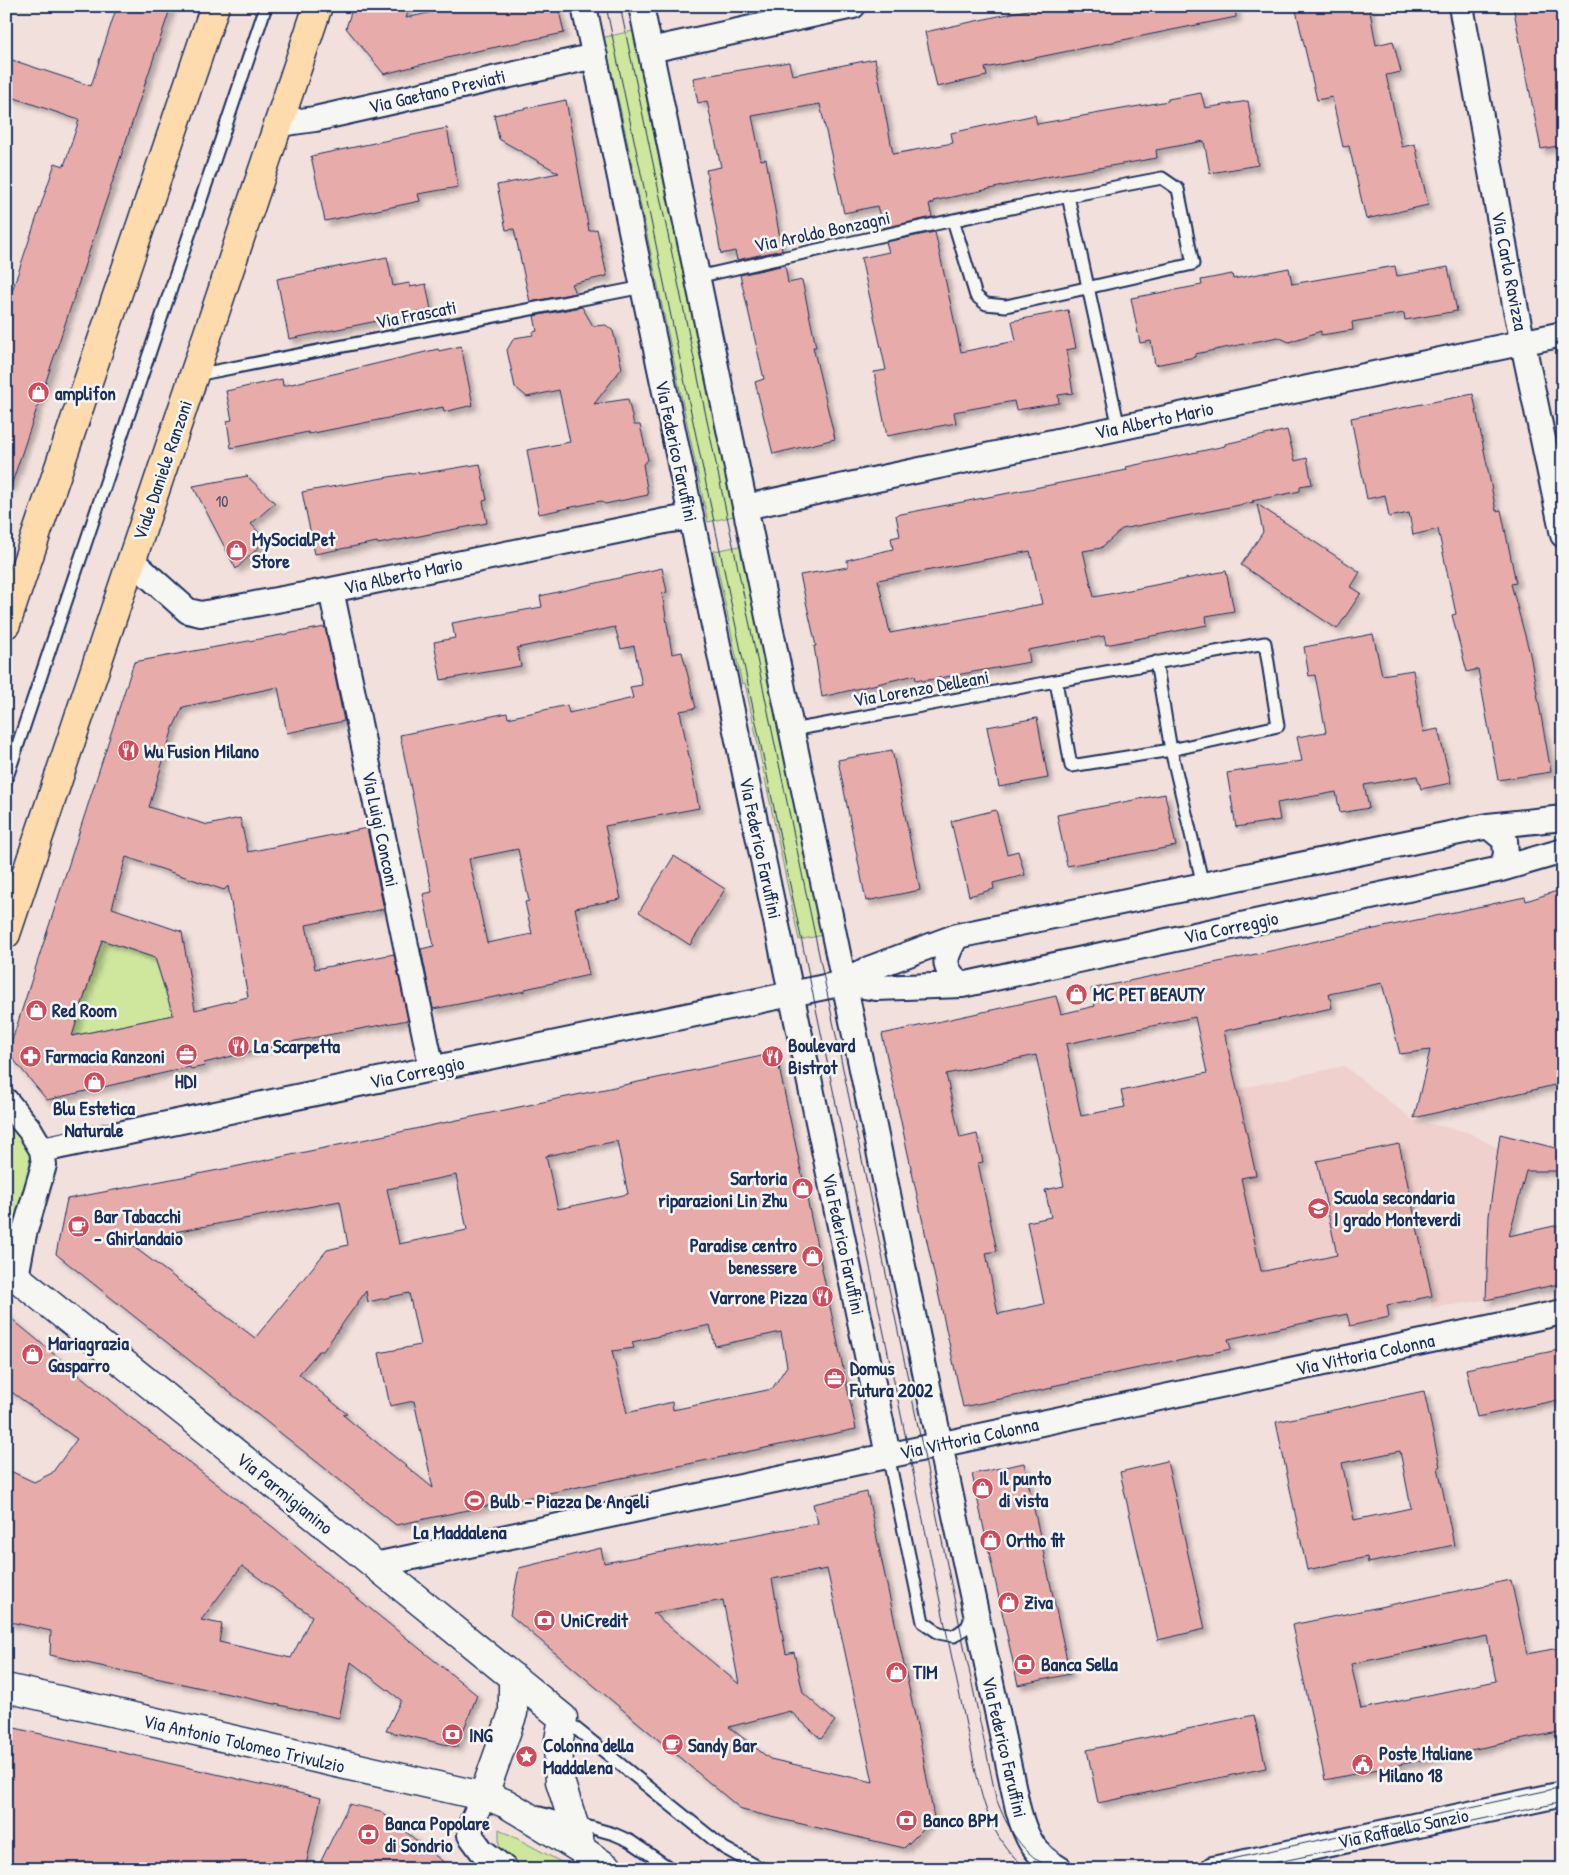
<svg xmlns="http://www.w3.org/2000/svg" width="1569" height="1875" font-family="'Patrick Hand',sans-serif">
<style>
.built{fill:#efd0cd}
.green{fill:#cee79d;stroke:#748b7e}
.building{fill:#e7aca9;stroke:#1b2f5e;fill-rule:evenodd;filter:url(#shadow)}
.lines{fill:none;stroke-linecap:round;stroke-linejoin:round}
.service-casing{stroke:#1b2f5e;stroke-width:15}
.minor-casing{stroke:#1b2f5e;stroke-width:28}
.tertiary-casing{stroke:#1b2f5e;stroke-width:31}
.primary-casing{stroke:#1b2f5e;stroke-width:31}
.service{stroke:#f6f6f2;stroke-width:11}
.minor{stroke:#f6f6f2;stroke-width:24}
.tertiary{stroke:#f6f6f2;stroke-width:28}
.primary{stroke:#fedbac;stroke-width:28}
.tram{stroke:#1b2f5e;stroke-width:1}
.labels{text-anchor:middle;stroke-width:5;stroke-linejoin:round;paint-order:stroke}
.number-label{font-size:16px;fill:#4e4e71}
.street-label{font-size:19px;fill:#1b2f5e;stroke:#f6f6f2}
.poi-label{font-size:19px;font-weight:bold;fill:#1b2f5e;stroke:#f6f6f2;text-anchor:start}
.neighbourhood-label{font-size:20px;font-weight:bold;fill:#1b2f5e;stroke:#f6f6f2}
</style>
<defs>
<filter id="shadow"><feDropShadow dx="4.5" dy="4.5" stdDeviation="2.5" flood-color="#0004"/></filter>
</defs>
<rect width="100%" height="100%" fill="#f2e0dc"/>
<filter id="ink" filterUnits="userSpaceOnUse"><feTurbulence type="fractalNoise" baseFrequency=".02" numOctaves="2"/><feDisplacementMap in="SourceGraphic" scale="10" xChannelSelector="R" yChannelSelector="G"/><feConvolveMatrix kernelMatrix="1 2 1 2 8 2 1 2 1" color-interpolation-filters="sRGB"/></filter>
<g filter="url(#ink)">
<path class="built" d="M1344,1066L1413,1120L1467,1132L1498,1148L1489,1216L1486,1300L1431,1308V1296L1387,1305L1389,1317L1350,1326L1347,1314L1229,1339L1231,1349L1179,1361L1144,1199L1255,1175L1237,1089Z"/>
<path class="green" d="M637,30L646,97L734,516L708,522L619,103L601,38Z
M740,546L823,935L799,940L745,683L742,684L714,551Z
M102,940L155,958L173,1015L72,1036Z
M6,1113L30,1144L33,1166L18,1222L6,1213Z
M499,1829L563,1863L573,1869H520L499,1851Z"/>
<path class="building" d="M117,6H171L11,486H6V309L55,163L64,166L79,120L6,95V58L91,86Z
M353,6H410L406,18L460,6H558L564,33L467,53L384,74L346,28Z
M1045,6H1235L1236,17L985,68L987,76L937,87L925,32Z
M1295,6H1369L1376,45L1393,41L1401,72L1386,75L1402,147L1415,144L1428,205L1366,219L1349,146L1343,147L1332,97L1317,100Z
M1513,6H1563V145L1541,149Z
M875,59L893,154L953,143L951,133L1035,115L1037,124L1168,101V99L1201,93L1205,108L1248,101L1258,165L1210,173L1204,141L1156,150L1157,158L1046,177L933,201L934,203L929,204L932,217L883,228L877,206L844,213L820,104L752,116L761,160L766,159L782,250L737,260L735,251L721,254L706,170L721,167L707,101L698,103L693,78L789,62L792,75Z
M566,100L589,231L597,229L607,276L571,284L575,293L530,302L514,229L506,230L497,185L559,173L499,139L494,115Z
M447,128L458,187L418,194L420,201L325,221L311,156Z
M935,232L961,352L1016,341L1012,321L1068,310L1076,348L1066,350L1073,393L1058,395L1059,403L1016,410L1014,401L954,412L956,423L887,436L874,372L886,370L861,258L889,252L886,242Z
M387,257L393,286L409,283L410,287L426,284L431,310L289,339L277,279Z
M785,265L788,283L802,280L816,347H813L835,439L773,454L755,382L764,379L740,275Z
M1395,266L1397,276L1448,267L1457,311L1405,320L1404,313L1352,322L1353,330L1321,335V331L1289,342L1278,337L1195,354V357L1155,365L1151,341L1140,343L1131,298L1202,285L1201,280L1232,274L1233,279L1289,268L1292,284Z
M582,307L593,326L606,325L613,331L622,368L594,404L628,399L634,425H640L648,460L643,464L648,495L605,504L601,501L539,514L527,450L570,442L559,390L527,397L515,387L507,350L514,338L533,335V332L537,331L534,316Z
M461,346L473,405L444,412L443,407L309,434L308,432L231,448L227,421L232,420L226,391L282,379L283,386L438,349L439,351Z
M1473,394L1496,511L1501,510L1516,583L1511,584L1530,654L1551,772L1498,780L1478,669L1467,672L1452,615L1456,614L1438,529L1413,535L1409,513L1389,517L1385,495L1367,499L1351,418Z
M1287,430L1295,461L1307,458L1312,484L1300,486V491L1252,501L1254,502L1122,529L1101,548L1083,551L1094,597L1226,571L1234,611L1206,616L1207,625L1106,645L1104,636L1028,650L1030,662L922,681L921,679L916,680L915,675L822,697L814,646H816L800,575L848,567L847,560L893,549L891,538L900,536L896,515L1127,470L1126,467L1225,446V444ZM1030,551L1042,604L890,633L878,580Z
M480,464L487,500L483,501L487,523L378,544L377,542L315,554L302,492L418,472L419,474Z
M247,476L275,503L251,524L266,540L236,569L193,486Z
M1257,504L1360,572L1351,587L1361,593L1337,629L1241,565L1263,532Z
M662,568L667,592L662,593L672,654L682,652L696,708L680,711L699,808L605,826L621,899L575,908L589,975L525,989V991L433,1009L421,949L434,946L423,894L432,892L400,735L507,713L508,718L567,705L569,713L633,698L630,687L642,685L634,646L621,649L615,627L517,648L521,666L441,680L434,642L455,638L452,623L542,607L540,596ZM518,849L529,901L525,902L532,934L487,943L469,859Z
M325,627L344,721L287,733L278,687L183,707L173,728L149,807L208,825L240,818L248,852L367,828L384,909L306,925L315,969L394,954L408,1020L290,1042L204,1063L205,1066L191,1069L190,1067L47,1100L8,1053L134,662ZM126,857L224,890L228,886L248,997L195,1010L182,932L112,908ZM102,940L155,958L173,1015L72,1036Z
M1373,634L1382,675L1413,670L1423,732L1438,729L1451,783L1421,789L1417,776L1364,785L1369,808L1340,813L1336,792L1277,803L1280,820L1236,827L1227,773L1302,761L1297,737L1326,732L1315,675L1309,676L1304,647Z
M1037,718L1048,778L999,787L987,727Z
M892,750L920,890L866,901L838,760Z
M1165,794L1176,846L1067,866L1057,815Z
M996,810L1007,854L1018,851L1025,875L993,883L994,889L969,896L951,821Z
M674,856L725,889L690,945L639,912Z
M1563,889V1083L1414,1118L1430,1050L1400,1054L1382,983L1329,994L1332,1008L1224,1031L1256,1175L1241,1178L1261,1271H1265L1337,1255L1317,1161L1399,1144L1432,1296L1387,1305L1389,1317L1350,1326L1347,1314L1228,1339L1231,1349L1052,1386V1388L963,1407L882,1034L1056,996L1061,1014L1095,1006L1091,989L1525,897L1526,901ZM1195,1017L1207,1073L1121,1091L1125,1107L1081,1116L1066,1044ZM1036,1055L1064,1186L1045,1190L1051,1217L1027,1222L1044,1304L998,1314L986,1253L997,1251L978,1163L983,1162L977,1134L960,1138L946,1074Z
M776,1053L856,1429L396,1525L56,1254L67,1199L229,1168ZM617,1141L628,1194L558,1209L546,1156ZM456,1175L467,1230L399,1244L387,1189ZM340,1201L348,1245L327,1250L255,1338L126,1241ZM366,1291L368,1302L409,1293L420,1345L379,1353L390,1406L414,1401L433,1488L343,1415L347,1414L299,1374L319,1351H323ZM710,1325L715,1346L781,1332L787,1366L772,1389L673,1410L672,1402L627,1413L612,1351L634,1348L632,1342Z
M1500,1134L1563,1150V1171H1526L1509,1236L1563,1224V1283L1486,1300L1489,1216Z
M6,1314L126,1414L274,1528L331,1577L477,1695L457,1747L386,1731L401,1700L351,1662L339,1718L50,1655L51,1631L6,1621V1469L34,1482L52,1473L77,1439L6,1388ZM242,1566L312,1616L291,1658L219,1642L222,1624L201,1620Z
M1563,1349V1399L1477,1417L1466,1369Z
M1424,1391L1440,1467H1438L1454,1545L1368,1563L1367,1557L1307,1570L1276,1422ZM1400,1451L1411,1508L1354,1520L1342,1463Z
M1167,1461L1205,1629L1158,1640L1120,1472Z
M1024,1463L1070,1674L1018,1685L972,1474Z
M867,1492L919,1735L934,1818L904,1848L742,1810L510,1615L519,1568L601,1548L604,1563L818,1523L813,1504ZM827,1569L868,1759L873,1782L770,1759L729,1727L790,1711L821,1739L835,1721L803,1693L794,1652L786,1654L772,1579ZM723,1600L739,1684L653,1613Z
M1511,1580L1527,1654L1563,1647V1731L1325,1780L1292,1625ZM1487,1636L1496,1681L1361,1709L1351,1664Z
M1254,1715L1266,1768L1098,1803L1087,1750Z
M6,1726L321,1798L305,1869H27L6,1864Z
M349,1804L380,1811L452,1869H317Z"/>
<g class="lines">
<defs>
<path id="service" d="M1068,196L1119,428
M697,277C852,242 1007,207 1162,178L1178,189L1193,264L1006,306L986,304L976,296L953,220
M196,375L643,287
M1156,662L1171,750L1203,885
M791,730L820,725C968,697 1117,669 1265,643L1278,726L1171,750L1071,766L1056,681
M6,780L266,6
M888,1455L923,1622L939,1633L954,1636L967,1627L973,1613
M564,1719L724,1848L762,1869
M540,1813L614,1834L630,1841L671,1869"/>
<path id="minor" d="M584,6L888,1455
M641,6L946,1473L1018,1809C1025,1836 1034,1855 1060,1869
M1461,6L1516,310L1563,535
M650,50L853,6
M279,124L315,119L595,56
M745,507L1563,334
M132,561L188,611L201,614L331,590L665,521L691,517
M331,590L432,1069
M1488,826L1505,840L1506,855L1501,869
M957,936C944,958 940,967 962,985
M844,983L858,974L871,968L957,936L1488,826L1563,818
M6,1101L30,1130L42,1150L44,1165L24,1234L16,1277L6,1280
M42,1150L844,983L876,988L962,985L1501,869L1563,851
M375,1565L1563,1312
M483,1797L472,1822L470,1835L481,1850L505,1869
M1213,1869L1563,1794"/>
<path id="tertiary" d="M6,1269L359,1552L563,1718L558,1746L560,1781L582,1850
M6,1688L495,1799L507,1804L582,1850L609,1869
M483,1797L513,1713V1677"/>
<path id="primary" d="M6,624L215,6
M6,934L318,6"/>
</defs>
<use href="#service" class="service-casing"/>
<use href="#minor" class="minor-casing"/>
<use href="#tertiary" class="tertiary-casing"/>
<use href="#primary" class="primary-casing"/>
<use href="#service" class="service"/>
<use href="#minor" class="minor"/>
<use href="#tertiary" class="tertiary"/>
<use href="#primary" class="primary"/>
<path class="tram" d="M606,6L975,1768C984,1806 993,1844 1028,1869
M620,6L996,1798C1007,1828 1022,1854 1052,1869
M1186,1869L1563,1787
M1245,1869L1563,1802"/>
</g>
</g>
<defs>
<symbol id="shop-disc" viewBox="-11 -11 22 22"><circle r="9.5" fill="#d1495b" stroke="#f6f6f2"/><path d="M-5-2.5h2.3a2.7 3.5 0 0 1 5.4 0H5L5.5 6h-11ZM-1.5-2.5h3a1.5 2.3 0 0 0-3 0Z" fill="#fff"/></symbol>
<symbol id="restaurant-disc" viewBox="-11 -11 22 22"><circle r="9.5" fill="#d1495b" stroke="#f6f6f2"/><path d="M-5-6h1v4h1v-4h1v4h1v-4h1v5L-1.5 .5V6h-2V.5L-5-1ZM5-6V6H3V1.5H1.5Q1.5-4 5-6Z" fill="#fff"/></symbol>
<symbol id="office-disc" viewBox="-11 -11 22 22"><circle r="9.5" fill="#d1495b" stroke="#f6f6f2"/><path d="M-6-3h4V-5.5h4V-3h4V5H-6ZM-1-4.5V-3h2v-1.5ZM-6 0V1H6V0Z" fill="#fff"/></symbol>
<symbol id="pharmacy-disc" viewBox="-11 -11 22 22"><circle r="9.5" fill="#d1495b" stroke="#f6f6f2"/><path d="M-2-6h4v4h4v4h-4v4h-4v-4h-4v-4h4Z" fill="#fff"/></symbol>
<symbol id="school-disc" viewBox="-11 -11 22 22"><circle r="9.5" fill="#d1495b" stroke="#f6f6f2"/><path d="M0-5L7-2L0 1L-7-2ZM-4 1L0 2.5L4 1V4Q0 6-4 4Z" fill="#fff"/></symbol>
<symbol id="cafe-disc" viewBox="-11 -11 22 22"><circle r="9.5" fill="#d1495b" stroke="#f6f6f2"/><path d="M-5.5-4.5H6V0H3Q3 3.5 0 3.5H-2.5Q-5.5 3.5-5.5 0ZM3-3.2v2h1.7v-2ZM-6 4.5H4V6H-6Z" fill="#fff"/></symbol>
<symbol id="stadium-disc" viewBox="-11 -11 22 22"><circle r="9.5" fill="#d1495b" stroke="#f6f6f2"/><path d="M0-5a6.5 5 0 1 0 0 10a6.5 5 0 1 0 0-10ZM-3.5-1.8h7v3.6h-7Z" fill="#fff"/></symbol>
<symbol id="bank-disc" viewBox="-11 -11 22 22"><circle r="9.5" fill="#d1495b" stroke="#f6f6f2"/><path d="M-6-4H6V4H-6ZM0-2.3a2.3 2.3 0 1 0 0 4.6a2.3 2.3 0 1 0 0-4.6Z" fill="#fff"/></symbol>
<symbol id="sight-disc" viewBox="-11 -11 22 22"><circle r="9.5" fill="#d1495b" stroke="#f6f6f2"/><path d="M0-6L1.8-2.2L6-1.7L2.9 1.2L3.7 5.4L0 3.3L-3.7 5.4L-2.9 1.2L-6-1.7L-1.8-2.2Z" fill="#fff"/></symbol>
<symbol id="civic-disc" viewBox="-11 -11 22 22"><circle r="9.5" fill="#d1495b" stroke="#f6f6f2"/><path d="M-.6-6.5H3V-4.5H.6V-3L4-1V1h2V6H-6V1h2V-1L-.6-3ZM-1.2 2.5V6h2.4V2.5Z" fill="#fff"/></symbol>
</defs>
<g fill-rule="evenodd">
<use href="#shop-disc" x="26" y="380" width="25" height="25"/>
<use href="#shop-disc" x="224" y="538" width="25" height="25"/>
<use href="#restaurant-disc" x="116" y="738" width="25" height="25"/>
<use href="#shop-disc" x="1064" y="982" width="25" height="25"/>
<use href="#shop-disc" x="24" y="998" width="25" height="25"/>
<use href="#restaurant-disc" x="226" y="1034" width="25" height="25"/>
<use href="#office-disc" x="174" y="1042" width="25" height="25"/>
<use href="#pharmacy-disc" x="18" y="1044" width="25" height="25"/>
<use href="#restaurant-disc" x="760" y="1044" width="25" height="25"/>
<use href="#shop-disc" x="82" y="1070" width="25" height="25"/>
<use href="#shop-disc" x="790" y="1176" width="25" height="25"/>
<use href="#school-disc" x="1306" y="1196" width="25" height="25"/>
<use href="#cafe-disc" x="66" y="1214" width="25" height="25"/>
<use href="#shop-disc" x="800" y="1244" width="25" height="25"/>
<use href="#restaurant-disc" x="810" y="1284" width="25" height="25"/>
<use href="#shop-disc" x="20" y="1342" width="25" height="25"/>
<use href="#office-disc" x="822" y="1366" width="25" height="25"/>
<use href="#shop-disc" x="970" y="1476" width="25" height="25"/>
<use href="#stadium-disc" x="462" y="1488" width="25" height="25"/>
<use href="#shop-disc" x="978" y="1528" width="25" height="25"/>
<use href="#shop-disc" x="996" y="1590" width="25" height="25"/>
<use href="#bank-disc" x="532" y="1608" width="25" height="25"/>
<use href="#bank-disc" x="1012" y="1652" width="25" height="25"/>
<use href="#shop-disc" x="884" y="1660" width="25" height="25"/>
<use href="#bank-disc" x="440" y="1722" width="25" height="25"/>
<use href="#cafe-disc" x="660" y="1732" width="25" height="25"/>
<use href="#sight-disc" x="514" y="1744" width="25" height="25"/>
<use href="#civic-disc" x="1350" y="1752" width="25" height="25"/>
<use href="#bank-disc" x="894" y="1808" width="25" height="25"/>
<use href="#bank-disc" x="356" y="1822" width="25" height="25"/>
</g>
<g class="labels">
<g class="number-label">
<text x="222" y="507">10</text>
</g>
<g class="street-label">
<text transform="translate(437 91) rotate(-13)" y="7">Via Gaetano Previati</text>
<text transform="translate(822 231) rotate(-12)" y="7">Via Aroldo Bonzagni</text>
<text transform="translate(1510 271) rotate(79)" y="7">Via Carlo Ravizza</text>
<text transform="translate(416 314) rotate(-11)" y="7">Via Frascati</text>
<text transform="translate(1154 420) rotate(-12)" y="7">Via Alberto Mario</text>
<text transform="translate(677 451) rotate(78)" y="7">Via Federico Faruffini</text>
<text transform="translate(162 470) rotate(-71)" y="7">Viale Daniele Ranzoni</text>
<text transform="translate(403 575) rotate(-12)" y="7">Via Alberto Mario</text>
<text transform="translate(921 688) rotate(-10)" y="7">Via Lorenzo Delleani</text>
<text transform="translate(381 829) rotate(78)" y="7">Via Luigi Conconi</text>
<text transform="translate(761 848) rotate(78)" y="7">Via Federico Faruffini</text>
<text transform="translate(1231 927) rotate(-12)" y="7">Via Correggio</text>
<text transform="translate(417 1072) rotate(-12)" y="7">Via Correggio</text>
<text transform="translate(844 1244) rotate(78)" y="7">Via Federico Faruffini</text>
<text transform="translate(1365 1354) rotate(-12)" y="7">Via Vittoria Colonna</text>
<text transform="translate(969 1438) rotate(-12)" y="7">Via Vittoria Colonna</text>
<text transform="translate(285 1493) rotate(39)" y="7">Via Parmigianino</text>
<text transform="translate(244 1743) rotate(13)" y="7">Via Antonio Tolomeo Trivulzio</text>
<text transform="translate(1005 1747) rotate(77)" y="7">Via Federico Faruffini</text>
<text transform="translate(1403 1828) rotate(-12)" y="7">Via Raffaello Sanzio</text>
</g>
<g class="poi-label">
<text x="55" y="400">amplifon</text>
<text x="252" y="546">MySocialPet<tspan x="252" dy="22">Store</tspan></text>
<text x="144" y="758">Wu Fusion Milano</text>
<text x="1093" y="1001">MC PET BEAUTY</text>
<text x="52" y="1017">Red Room</text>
<text x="788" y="1052">Boulevard<tspan x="788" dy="22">Bistrot</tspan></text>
<text x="254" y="1053">La Scarpetta</text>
<text x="46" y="1063">Farmacia Ranzoni</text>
<text x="186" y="1088" text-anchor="middle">HDI</text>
<text x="94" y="1115" text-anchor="middle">Blu Estetica<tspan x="94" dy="22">Naturale</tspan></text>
<text x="787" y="1185" text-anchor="end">Sartoria<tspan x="787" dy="22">riparazioni Lin Zhu</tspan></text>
<text x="1334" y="1204">Scuola secondaria<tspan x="1334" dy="22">I grado Monteverdi</tspan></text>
<text x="94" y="1223">Bar Tabacchi<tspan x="94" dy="22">- Ghirlandaio</tspan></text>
<text x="797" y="1252" text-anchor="end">Paradise centro<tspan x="797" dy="22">benessere</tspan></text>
<text x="807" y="1304" text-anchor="end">Varrone Pizza</text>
<text x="48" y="1350">Mariagrazia<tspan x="48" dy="22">Gasparro</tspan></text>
<text x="850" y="1375">Domus<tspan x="850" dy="22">Futura 2002</tspan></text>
<text x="999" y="1485">Il punto<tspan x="999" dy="22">di vista</tspan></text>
<text x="490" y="1508">Bulb - Piazza De Angeli</text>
<text x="1006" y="1547">Ortho fit</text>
<text x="1024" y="1609">Ziva</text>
<text x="561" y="1627">UniCredit</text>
<text x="1041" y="1671">Banca Sella</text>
<text x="913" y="1679">TIM</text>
<text x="469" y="1742">ING</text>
<text x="543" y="1752">Colonna della<tspan x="543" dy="22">Maddalena</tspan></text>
<text x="688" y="1752">Sandy Bar</text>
<text x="1379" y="1760">Poste Italiane<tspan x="1379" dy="22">Milano 18</tspan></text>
<text x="923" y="1827">Banco BPM</text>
<text x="385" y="1830">Banca Popolare<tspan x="385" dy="22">di Sondrio</tspan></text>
</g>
<g class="neighbourhood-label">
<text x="460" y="1539">La Maddalena</text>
</g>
</g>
<rect width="1569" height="1875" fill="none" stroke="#f6f6f2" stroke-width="25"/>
<rect x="12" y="12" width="1544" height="1850" fill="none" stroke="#1b2f5e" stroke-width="2" filter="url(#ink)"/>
</svg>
